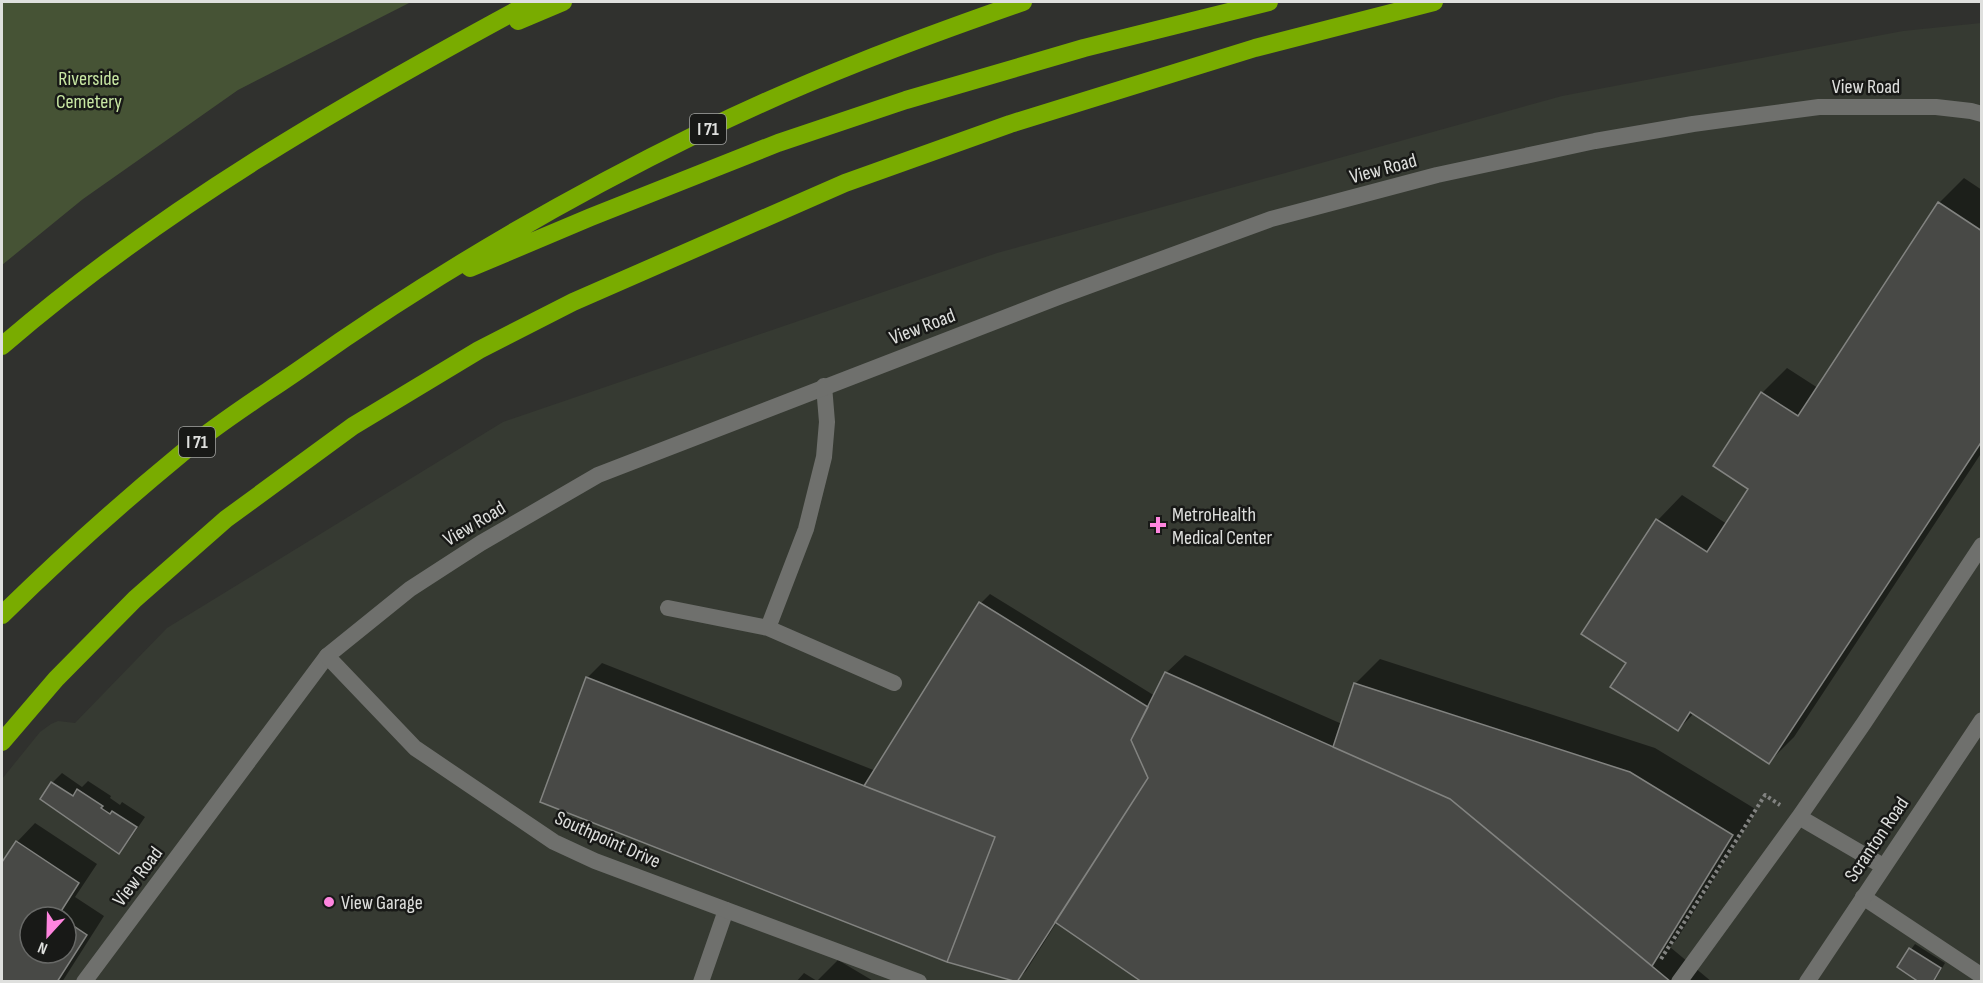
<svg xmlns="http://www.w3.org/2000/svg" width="1983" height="983" font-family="'Sofia Sans Condensed',sans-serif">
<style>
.built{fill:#363a32;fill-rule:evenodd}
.green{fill:#465335}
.shadow{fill:#0007;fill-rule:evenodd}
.building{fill:#484946;stroke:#828380;stroke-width:1.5}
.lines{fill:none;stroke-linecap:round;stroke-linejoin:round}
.path{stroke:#828381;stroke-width:4;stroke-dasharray:3 3;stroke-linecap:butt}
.service{stroke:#6f706d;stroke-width:16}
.minor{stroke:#6f706d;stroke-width:16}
.tertiary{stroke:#6f706d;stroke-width:16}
.motorway{stroke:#79ac00;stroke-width:18}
.poi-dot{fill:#ff85df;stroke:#181917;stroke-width:2}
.labels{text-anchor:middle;stroke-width:5;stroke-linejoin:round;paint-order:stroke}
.shield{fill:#181917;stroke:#a3a4a2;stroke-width:1.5}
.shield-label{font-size:18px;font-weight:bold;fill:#dfe0de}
.park-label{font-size:20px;fill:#c8e7a3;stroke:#181917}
.street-label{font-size:20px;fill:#dfe0de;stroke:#181917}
.poi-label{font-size:20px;fill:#dfe0de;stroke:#181917;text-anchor:start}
</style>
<rect width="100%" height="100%" fill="#30312e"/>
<path class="built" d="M1981,23V981H2V779L40,732L51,724L58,721L75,723L167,628L503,422L997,253L1562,96L1903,31ZM30,917H66V953H30Z"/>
<path class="green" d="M2,2H411L238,90L83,199L2,265Z"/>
<path class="shadow" d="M1964,178L1982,190V452L1794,737L1769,762L1694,713L1678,730L1628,663L1583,634L1658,520L1682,495L1727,524L1751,488L1715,465L1762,393L1787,368L1818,388L1939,203Z
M990,594L1155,696L1166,673L1185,655L1342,724L1355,684L1380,659L1655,748L1757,810L1677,939L1670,947L1712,982H1145L1057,922L1026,971L1016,981L542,801L588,677L602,663L876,771L981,603Z
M62,773L82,787L88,781L111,796L110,798L120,805L122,802L145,817L128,842L119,852L42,799L52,783Z
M35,823L97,864L75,897L104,916L62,982H2V865L17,842ZM30,917H66V953H30Z
M1915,944L1945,963L1934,982H1922L1899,966Z
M838,960L875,982H796L804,973L817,981Z"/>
<path class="building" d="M1938,202L1982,231V441L1769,764L1690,712L1678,731L1610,687L1626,663L1581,634L1656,519L1707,552L1748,489L1713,466L1761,392L1798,416Z
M979,602L1148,707L1131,740L1148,778L1017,982L947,962L995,837L864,786Z
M1165,672L1450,799L1671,982H1142L1055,922L1148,778L1131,740Z
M586,677L995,837L947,962L540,802Z
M1354,683L1630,772L1733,835L1652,966L1450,799L1333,747Z
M51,782L73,796L77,789L103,806L101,808L110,814L112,811L137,827L119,854L40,799Z
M16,841L79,883L58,916L60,917H30V953H66V921L87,935L57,982H2V862Z
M1909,948L1941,968L1933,982H1919L1897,967Z"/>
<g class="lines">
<path class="path" d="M1661,959L1765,795L1780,805"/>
<path class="service" d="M824,386L827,422L824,457L806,529L768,628L894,683
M668,608L768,628
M1799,817L1864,723L1982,545
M1863,897L1982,976
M84,982L327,656
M701,982L726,910
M1679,982L1799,817L1883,866"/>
<path class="minor" d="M919,982L595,861L554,842L415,748L327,656L410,589L481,543L598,475L1061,296L1271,219L1437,175L1595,141L1693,124L1819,107H1936L1971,111L1982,114"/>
<path class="tertiary" d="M1807,982L1982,720"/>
<path class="motorway" d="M518,21L563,2
M470,268L591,217L778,143L906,100L1084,48L1269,2
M2,346C164,206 343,104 532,2
M2,615C59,559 119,505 181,454C218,423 260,397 299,370C426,280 560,201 699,133C804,81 914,40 1023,2
M2,742L56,679L135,599L226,519L353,426L479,350L573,302L845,183L1010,124L1255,48L1434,2"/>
</g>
<g class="poi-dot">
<path d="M1155 516h6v6h6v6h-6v6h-6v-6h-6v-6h6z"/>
<circle cx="329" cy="902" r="6"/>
</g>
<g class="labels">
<g class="shield">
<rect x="690" y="114" width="36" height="30" rx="4.5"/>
<rect x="179" y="427" width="36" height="30" rx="4.5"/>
</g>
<g class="shield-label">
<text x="708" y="135">I 71</text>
<text x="197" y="448">I 71</text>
</g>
<g class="park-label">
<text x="89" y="85">Riverside<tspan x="89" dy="23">Cemetery</tspan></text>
</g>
<g class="street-label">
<text x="1866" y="93">View Road</text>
<text transform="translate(1383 168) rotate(-15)" y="7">View Road</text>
<text transform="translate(922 326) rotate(-21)" y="7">View Road</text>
<text transform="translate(474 523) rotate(-31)" y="7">View Road</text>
<text transform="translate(608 839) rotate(24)" y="7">Southpoint Drive</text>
<text transform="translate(1876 839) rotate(-56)" y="7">Scranton Road</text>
<text transform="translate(137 876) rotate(-53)" y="7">View Road</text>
</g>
<g class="poi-label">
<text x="1172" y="521">MetroHealth<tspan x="1172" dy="23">Medical Center</tspan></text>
<text x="341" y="909">View Garage</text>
</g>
</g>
<rect width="1983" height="983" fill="none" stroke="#dfe0de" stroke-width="6"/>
<g transform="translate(48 935) rotate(202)"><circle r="28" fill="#181917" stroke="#686967" stroke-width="1.5"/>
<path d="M0-4.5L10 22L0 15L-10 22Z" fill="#ff85df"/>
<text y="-9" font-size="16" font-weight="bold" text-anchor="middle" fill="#dfe0de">N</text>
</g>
</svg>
